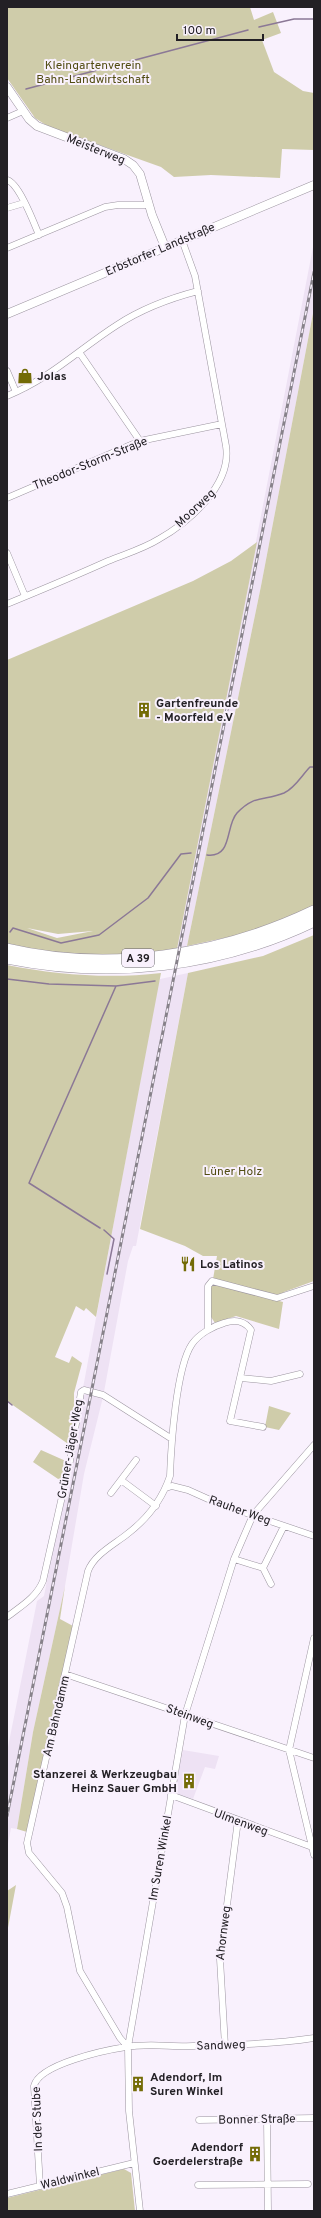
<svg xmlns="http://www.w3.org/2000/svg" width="321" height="2218" font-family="Overpass,sans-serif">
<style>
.built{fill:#eee2f4}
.green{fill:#cfccaa;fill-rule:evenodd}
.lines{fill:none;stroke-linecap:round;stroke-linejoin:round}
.stream{stroke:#8b7896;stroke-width:1.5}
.minor-casing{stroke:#9c95a0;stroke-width:7}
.tertiary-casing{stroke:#9c95a0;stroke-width:9}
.motorway-casing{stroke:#9c95a0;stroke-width:12}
.minor{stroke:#fff;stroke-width:6}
.tertiary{stroke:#fff;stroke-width:8}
.motorway{stroke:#fff;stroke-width:11}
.rail-casing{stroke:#87828a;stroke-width:3}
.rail{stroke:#f9f1fd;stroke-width:1.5;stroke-dasharray:4.5;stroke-linecap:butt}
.labels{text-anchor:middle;stroke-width:4;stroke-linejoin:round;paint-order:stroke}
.shield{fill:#f9f1fd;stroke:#635f66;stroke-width:1}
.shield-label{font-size:11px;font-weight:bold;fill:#232025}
.park-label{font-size:12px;fill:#514c12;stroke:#f9f1fd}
.street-label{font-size:12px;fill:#232025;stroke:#f9f1fd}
.poi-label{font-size:12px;font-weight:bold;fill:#232025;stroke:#f9f1fd;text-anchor:start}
</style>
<rect width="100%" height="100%" fill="#f9f1fd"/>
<path class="built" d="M314,242V308L261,586L187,946L177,949Z
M188,973L136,1246H133L128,1261L104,1392L95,1390L103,1397L84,1474L65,1586L33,1732L17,1829L11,1828L7,1849V1752L37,1601L44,1596L83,1395L87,1394L88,1389L83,1388L158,985L160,979Z
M183,1750L219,1756L215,1769L205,1767L193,1799L178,1794L175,1789Z"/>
<path class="green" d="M7,7H250L254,20L273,12L281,33L262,40L274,72L303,91L314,93V150L282,149L280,178L211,175L174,177L161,167L49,127L35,118L7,78Z
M314,308V906L252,932L187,946L261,586Z
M257,542L177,949L127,956L53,954L7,944V660L193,581L231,561ZM27,928L58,934L93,931L57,938Z
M314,935V1281L284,1292L279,1296L213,1279L217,1256H203L185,1246L140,1229L188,973L263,956Z
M7,965C58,975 109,979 161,973L96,1317L86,1308L84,1311L76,1306L55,1357L69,1363L72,1356L82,1363L74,1393V1424L71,1446L7,1401Z
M213,1284L283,1302L279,1329L236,1316L215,1323L211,1317V1286Z
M269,1406L291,1413L279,1430L265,1427Z
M41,1450L68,1462L64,1483L33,1462Z
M65,1586L60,1619L73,1626L27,1832L17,1829L33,1732Z
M16,1885L7,1933V1891Z
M124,2169L131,2173L135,2211H7V2198Z"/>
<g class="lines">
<path class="stream" d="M259,27L294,19H314
M26,89L248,30
M207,855C233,858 225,826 237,813C255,794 265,801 284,793C295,788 302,775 310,767H314
M10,932L13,928L61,943L99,935L148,898L181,854L191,853
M7,979L49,984L116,986L29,1183L100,1228
M116,986L155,981
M104,1230L114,1239L107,1274
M7,1401L12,1405"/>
<defs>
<path id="minor" d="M7,118L23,111
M7,180C19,183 34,223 39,235
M7,208L24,203
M7,248L105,207L118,205H149
M79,352L140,441
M7,371L16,392
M7,396C51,378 78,350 117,325C140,310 171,298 198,291
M7,498L140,441L222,424
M7,553L25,596
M7,604C41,590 75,576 108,561C125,554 143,549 159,539C189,522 232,485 226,446L195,276L182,240
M208,1330V1286L212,1281L277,1298L314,1286
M241,1378L271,1381L300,1374
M121,1480L156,1506
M166,1488L172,1486L188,1490L217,1503L314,1536
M111,1493L136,1460
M234,1559L263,1568L271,1584
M263,1568L284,1526
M7,1617C21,1606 36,1598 43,1581L70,1461L81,1392L84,1390L103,1395L172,1439
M314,1638L289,1750L314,1855
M65,1674L314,1758
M171,1795L312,1847
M225,2046L220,1959L238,1820
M128,2047L120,2038L80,1971L67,1907L62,1893L29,1853L27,1843L88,1571C94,1555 113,1545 126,1535C146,1520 162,1500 170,1476C171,1447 176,1367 192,1344C199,1334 213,1326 224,1323C235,1319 245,1321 251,1330L230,1421L263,1427
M267,2119L268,2211
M199,2120L314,2118
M198,2185L308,2184
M40,2186L34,2086C39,2064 106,2050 126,2047C147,2043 172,2047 193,2046C234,2045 274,2044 314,2038
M7,2194L134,2163
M140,2211L129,2111L128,2047L185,1715L234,1559L253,1515L314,1445"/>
<path id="tertiary" d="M7,87L29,119L37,126L124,159L133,165L140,174L152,215L165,247
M7,314L314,185"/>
<path id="motorway" d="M7,949C109,973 220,956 314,911
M7,958C111,979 218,967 314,921"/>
</defs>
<use href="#minor" class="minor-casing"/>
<use href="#tertiary" class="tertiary-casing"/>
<use href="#motorway" class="motorway-casing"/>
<use href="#minor" class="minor"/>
<use href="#tertiary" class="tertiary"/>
<use href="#motorway" class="motorway"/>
<defs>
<path id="rail" d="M7,1816L314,272"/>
</defs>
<use href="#rail" class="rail-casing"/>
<use href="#rail" class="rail"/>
</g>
<defs>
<symbol id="shop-bare" viewBox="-9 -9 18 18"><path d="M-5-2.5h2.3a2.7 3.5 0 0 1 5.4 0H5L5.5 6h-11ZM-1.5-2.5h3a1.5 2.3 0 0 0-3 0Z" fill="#736b06" stroke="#f9f1fd" stroke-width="2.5" paint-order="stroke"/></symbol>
<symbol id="building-bare" viewBox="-9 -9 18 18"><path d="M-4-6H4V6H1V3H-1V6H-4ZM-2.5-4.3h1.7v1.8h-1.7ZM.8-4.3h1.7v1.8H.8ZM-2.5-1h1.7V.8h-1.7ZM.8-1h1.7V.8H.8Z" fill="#736b06" stroke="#f9f1fd" stroke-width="2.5" paint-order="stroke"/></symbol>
<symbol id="restaurant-bare" viewBox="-9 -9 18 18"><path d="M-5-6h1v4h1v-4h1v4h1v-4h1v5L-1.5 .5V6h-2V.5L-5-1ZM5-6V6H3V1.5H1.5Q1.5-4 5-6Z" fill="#736b06" stroke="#f9f1fd" stroke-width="2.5" paint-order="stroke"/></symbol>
</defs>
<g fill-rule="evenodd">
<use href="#shop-bare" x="14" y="365" width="22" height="22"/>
<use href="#building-bare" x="133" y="699" width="22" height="22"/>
<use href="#restaurant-bare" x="177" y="1253" width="22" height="22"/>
<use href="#building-bare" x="178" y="1770" width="22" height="22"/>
<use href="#building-bare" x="127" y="2073" width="22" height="22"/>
<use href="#building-bare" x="244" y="2143" width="22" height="22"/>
</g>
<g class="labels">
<rect class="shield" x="122" y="949" width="32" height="18" rx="3"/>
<g class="shield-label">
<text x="138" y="962">A 39</text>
</g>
<g class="park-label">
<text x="93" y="69">Kleingartenverein<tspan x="93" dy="14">Bahn-Landwirtschaft</tspan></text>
<text x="233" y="1175">Lüner Holz</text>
</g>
<g class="street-label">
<text transform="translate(96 149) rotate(22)" y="4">Meisterweg</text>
<text transform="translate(160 249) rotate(-23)" y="4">Erbstorfer Landstraße</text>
<text transform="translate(90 463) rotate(-22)" y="4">Theodor-Storm-Straße</text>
<text transform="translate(195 508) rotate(-43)" y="4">Moorweg</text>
<text transform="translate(70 1449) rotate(-80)" y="4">Grüner-Jäger-Weg</text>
<text transform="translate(240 1510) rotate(20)" y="4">Rauher Weg</text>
<text transform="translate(56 1716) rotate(-77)" y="4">Am Bahndamm</text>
<text transform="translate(190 1716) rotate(20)" y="4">Steinweg</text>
<text transform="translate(241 1822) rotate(20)" y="4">Ulmenweg</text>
<text transform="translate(160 1858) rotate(-80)" y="4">Im Suren Winkel</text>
<text transform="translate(223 1933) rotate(-83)" y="4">Ahornweg</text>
<text transform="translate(221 2045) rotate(-2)" y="4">Sandweg</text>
<text transform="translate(37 2119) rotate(-92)" y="4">In der Stube</text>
<text transform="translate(257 2119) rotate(-1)" y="4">Bonner Straße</text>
<text transform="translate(70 2178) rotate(-14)" y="4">Waldwinkel</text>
</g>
<g class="poi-label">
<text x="37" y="380">Jolas</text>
<text x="156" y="707">Gartenfreunde<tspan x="156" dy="14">- Moorfeld e.V</tspan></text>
<text x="200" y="1268">Los Latinos</text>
<text x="177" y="1778" text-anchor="end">Stanzerei &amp; Werkzeugbau<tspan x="177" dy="14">Heinz Sauer GmbH</tspan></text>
<text x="150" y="2081">Adendorf, Im<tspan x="150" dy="14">Suren Winkel</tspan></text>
<text x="243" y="2151" text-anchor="end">Adendorf<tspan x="243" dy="14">Goerdelerstraße</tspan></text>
</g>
</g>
<rect width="321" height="2218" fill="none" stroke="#232025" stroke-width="16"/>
<path d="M177 34v6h86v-6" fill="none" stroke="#232025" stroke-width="2"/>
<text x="183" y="34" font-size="12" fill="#232025" stroke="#f9f1fd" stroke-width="3" paint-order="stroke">100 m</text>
</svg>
